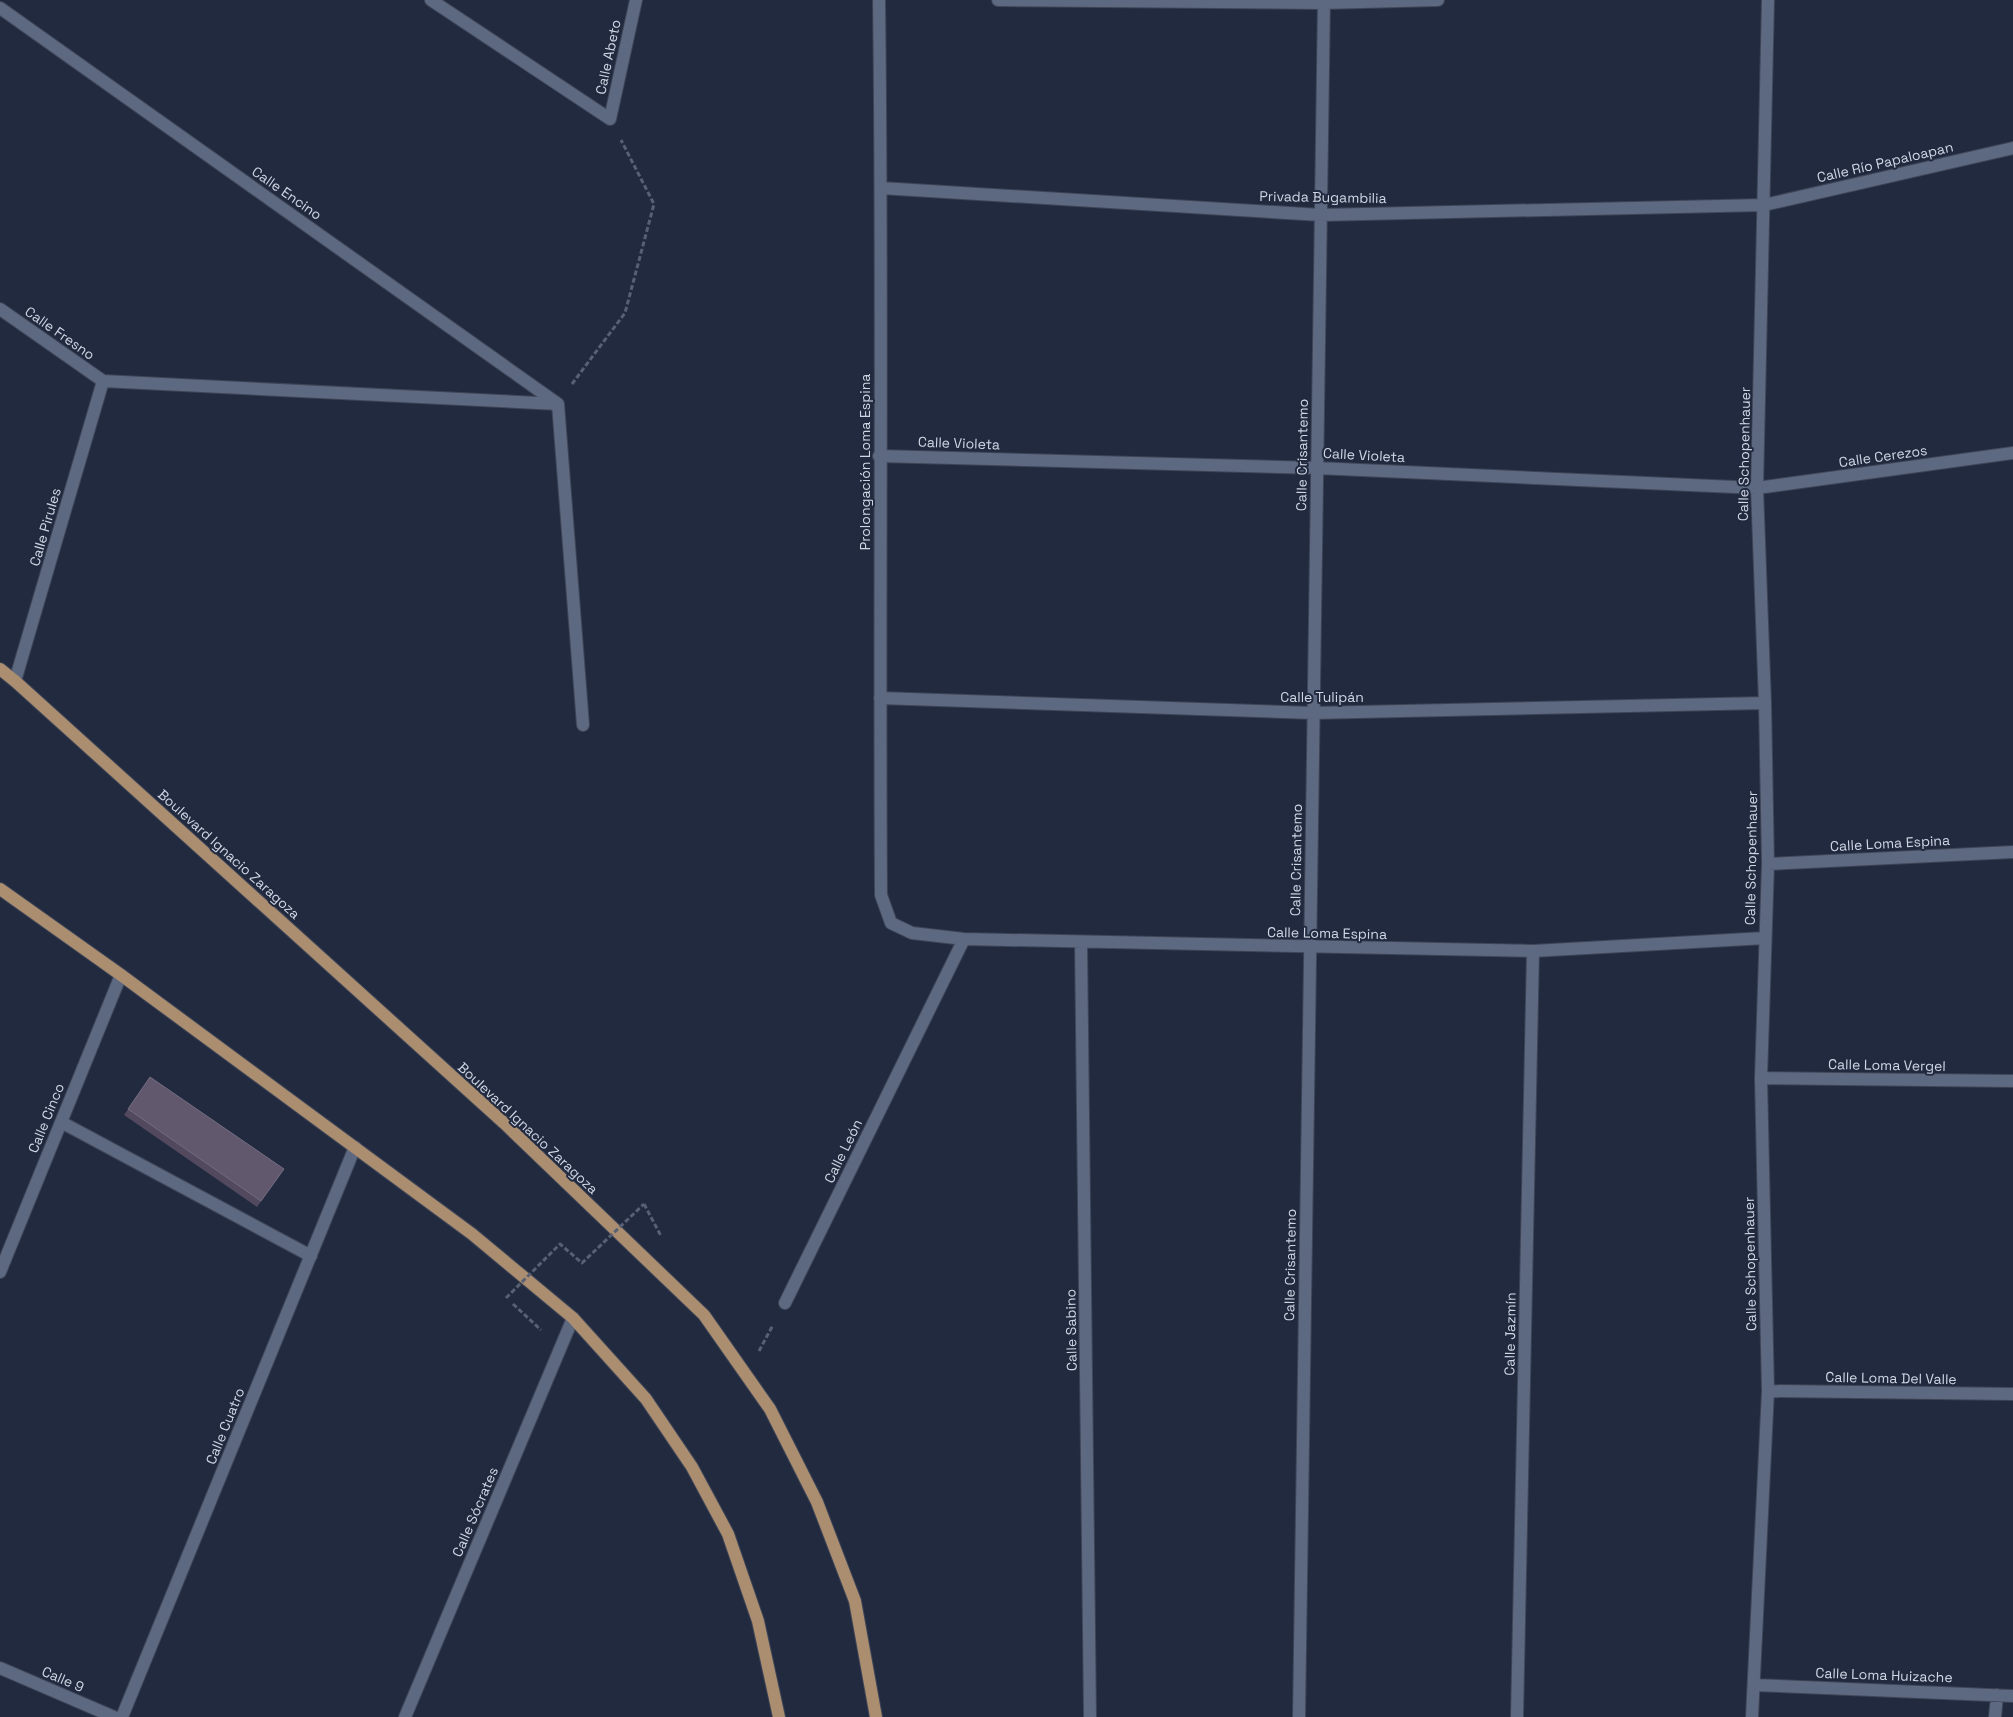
<svg xmlns="http://www.w3.org/2000/svg" width="2013" height="1717" font-family="'Space Grotesk',sans-serif">
<style>
.lines{fill:none;stroke-linecap:round;stroke-linejoin:round}
.minor-casing{stroke:#3e4557;stroke-width:14}
.major-casing{stroke:#3e4557;stroke-width:14}
.path{stroke:#586073;stroke-width:3;stroke-dasharray:5 2.5;stroke-linecap:butt}
.minor{stroke:#5d6881;stroke-width:12}
.major{stroke:#ab8d70;stroke-width:12}
.path-bridge{stroke:#586073;stroke-width:3;stroke-dasharray:5 2.5;stroke-linecap:butt}
.wall{fill:#53495f}
.building{fill:#61586d;stroke:#726c80}
.labels{text-anchor:middle;stroke-width:4;stroke-linejoin:round;paint-order:stroke}
.street-label{font-size:14px;fill:#cfd6e4;stroke:#212a3f}
</style>
<rect width="100%" height="100%" fill="#212a3f"/>
<g class="lines">
<defs>
<path id="minor" d="M431,0L610,119L636,0
M879,0C883,298 879,597 881,895L891,923L912,933L964,939L1533,951L1765,938
M998,0L1324,3L1438,0
M0,8L558,404
M881,188L1321,215L1764,205L2013,148
M0,309L103,381
M103,381L558,404
M558,404L583,725
M879,456L1317,468L1757,488L2013,453
M15,681L103,381
M880,698L1313,713L1765,703
M1768,864L2013,852
M1081,942L1090,1717
M1761,1078L2013,1081
M61,1122L311,1256
M0,1272L121,975
M785,1303L964,939
M1768,1391L2013,1394
M0,1668L114,1717
M1754,1685L2013,1696
M122,1717L355,1147
M405,1717L573,1318
M1299,1717L1324,0
M1517,1717L1533,951
M1752,1717L1768,1391L1761,1078L1768,864L1765,703L1757,488L1768,0
M1995,1717L1997,1695"/>
<path id="major" d="M0,669L15,681L504,1123L704,1315L770,1409L817,1502L855,1601L876,1717
M0,889L121,975L472,1234L573,1318L646,1399L692,1467L728,1534L758,1621L779,1717"/>
</defs>
<use href="#minor" class="minor-casing"/>
<use href="#major" class="major-casing"/>
<path class="path" d="M572,384L625,313L654,204L621,140
M644,1204L661,1236
M513,1304L541,1330
M759,1351L773,1325"/>
<use href="#minor" class="minor"/>
<use href="#major" class="major"/>
<path class="path-bridge" d="M506,1298L560,1244L582,1263L644,1204"/>
</g>
<path class="wall" d="M150,1077L284,1169L257,1207L124,1115Z"/>
<path class="building" d="M150,1077L284,1169L261,1201L128,1109Z"/>
<g class="labels">
<g class="street-label">
<text transform="translate(608 57) rotate(-78)" y="5">Calle Abeto</text>
<text transform="translate(1885 162) rotate(-13)" y="5">Calle Río Papaloapan</text>
<text transform="translate(287 193) rotate(35)" y="5">Calle Encino</text>
<text transform="translate(1323 197) rotate(1)" y="5">Privada Bugambilia</text>
<text transform="translate(60 333) rotate(35)" y="5">Calle Fresno</text>
<text transform="translate(959 443) rotate(2)" y="5">Calle Violeta</text>
<text transform="translate(1744 454) rotate(-89)" y="5">Calle Schopenhauer</text>
<text transform="translate(1302 455) rotate(-89)" y="5">Calle Crisantemo</text>
<text transform="translate(1364 455) rotate(3)" y="5">Calle Violeta</text>
<text transform="translate(1883 456) rotate(-8)" y="5">Calle Cerezos</text>
<text transform="translate(865 462) rotate(-90)" y="5">Prolongación Loma Espina</text>
<text transform="translate(45 527) rotate(-74)" y="5">Calle Pirules</text>
<text x="1322" y="702">Calle Tulipán</text>
<text transform="translate(1890 843) rotate(-3)" y="5">Calle Loma Espina</text>
<text transform="translate(229 854) rotate(42)" y="5">Boulevard Ignacio Zaragoza</text>
<text transform="translate(1751 858) rotate(-89)" y="5">Calle Schopenhauer</text>
<text transform="translate(1296 860) rotate(-89)" y="5">Calle Crisantemo</text>
<text transform="translate(1327 933) rotate(1)" y="5">Calle Loma Espina</text>
<text transform="translate(1887 1065) rotate(1)" y="5">Calle Loma Vergel</text>
<text transform="translate(46 1118) rotate(-68)" y="5">Calle Cinco</text>
<text transform="translate(528 1128) rotate(43)" y="5">Boulevard Ignacio Zaragoza</text>
<text transform="translate(843 1151) rotate(-64)" y="5">Calle León</text>
<text transform="translate(1750 1264) rotate(-91)" y="5">Calle Schopenhauer</text>
<text transform="translate(1290 1265) rotate(-89)" y="5">Calle Crisantemo</text>
<text transform="translate(1071 1330) rotate(-91)" y="5">Calle Sabino</text>
<text transform="translate(1510 1334) rotate(-89)" y="5">Calle Jazmín</text>
<text transform="translate(1891 1378) rotate(1)" y="5">Calle Loma Del Valle</text>
<text transform="translate(225 1426) rotate(-68)" y="5">Calle Cuatro</text>
<text transform="translate(475 1512) rotate(-67)" y="5">Calle Sócrates</text>
<text transform="translate(1884 1675) rotate(2)" y="5">Calle Loma Huizache</text>
<text transform="translate(63 1679) rotate(23)" y="5">Calle 9</text>
</g>
</g>
</svg>
